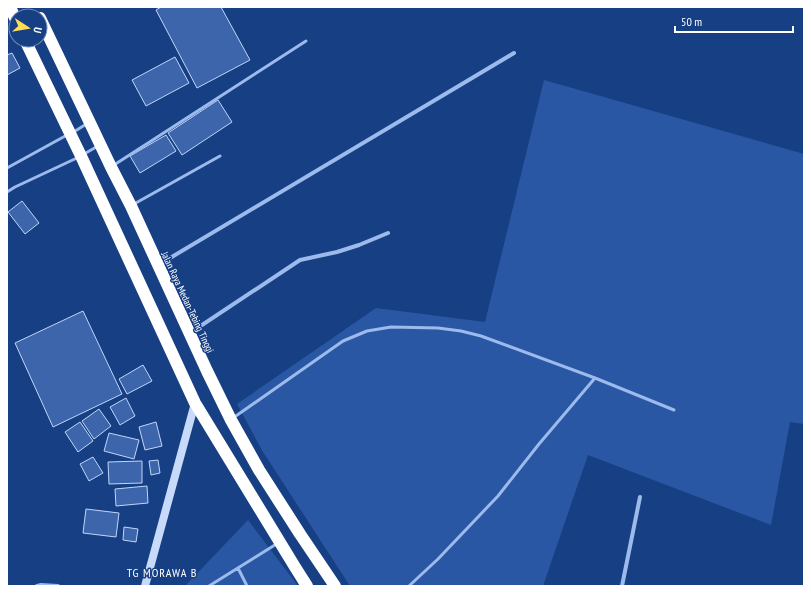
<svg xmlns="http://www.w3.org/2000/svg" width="811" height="593" font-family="'PT Sans Narrow',sans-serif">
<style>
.green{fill:#2a57a3}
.building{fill:#3c65ab;stroke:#c1d6f9}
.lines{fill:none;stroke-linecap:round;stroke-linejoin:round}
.lane{stroke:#9cbaec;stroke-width:3}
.street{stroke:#9cbaec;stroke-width:4}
.secondary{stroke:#c8daf9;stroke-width:8}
.highway{stroke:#fff;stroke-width:12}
.labels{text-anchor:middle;stroke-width:3;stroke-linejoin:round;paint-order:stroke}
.street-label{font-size:10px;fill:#fff;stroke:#173f84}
.quarter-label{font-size:12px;letter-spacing:1px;fill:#fff;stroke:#173f84}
</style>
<rect width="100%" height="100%" fill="#173f84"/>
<path class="green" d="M544,80L804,154V424L790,422L771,525L588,455L543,586H350L263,452L237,404L376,308L485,322Z
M248,520L298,586H185Z"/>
<path class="building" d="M161,7H221L250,60L197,88L156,10Z
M12,53L20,68L7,75V55Z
M175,57L189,83L146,106L132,80Z
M218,100L232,122L182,155L168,133Z
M166,135L176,151L140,173L130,156Z
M22,201L39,223L25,234L8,212Z
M83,311L122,394L53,427L15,343Z
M143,365L152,381L127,394L119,379Z
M126,398L135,416L120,425L110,407Z
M99,409L111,426L94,439L82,421Z
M80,422L93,441L78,452L65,432Z
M156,422L162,446L145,450L139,427Z
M109,433L139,440L134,459L104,451Z
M93,457L103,473L89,481L80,464Z
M158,460L160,473L151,475L149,461Z
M142,461V483L109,484L108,462Z
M147,486L148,503L116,506L115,489Z
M86,509L119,513L116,537L83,533Z
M124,527L138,529L136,542L123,540Z"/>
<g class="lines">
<path class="lane" d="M72,133L88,123
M84,154L98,146
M114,165L306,41
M7,168L67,135
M7,192L15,187L79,157
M134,204L220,156
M233,418L343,341L367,331L391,327L438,328L461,331L481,336L595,378L674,410
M238,568L247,586
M209,586L278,543
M409,586L438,559L498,496L539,444L595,378"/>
<path class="street" d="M160,264L514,53
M190,333L300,260L337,252L359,245L388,233
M37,586L41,585L58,586
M622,586L640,497"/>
<path class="secondary" d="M145,586L195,403"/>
<path class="highway" d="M10,7L16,20
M40,18L111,167L131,206L207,371L231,420L259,470L300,534L335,586
M25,40L81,156L195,403L295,567L307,586"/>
</g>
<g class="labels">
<g class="street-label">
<text transform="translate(188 302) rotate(65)" y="4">Jalan Raya Medan-Tebing Tinggi</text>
</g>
<g class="quarter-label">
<text x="162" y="577">TG MORAWA B</text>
</g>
</g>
<rect width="811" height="593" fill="none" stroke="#ffffff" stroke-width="16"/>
<g transform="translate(28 28) rotate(102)"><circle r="19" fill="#173f84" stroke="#748cb5"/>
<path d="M0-3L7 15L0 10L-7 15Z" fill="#ffdb57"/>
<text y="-6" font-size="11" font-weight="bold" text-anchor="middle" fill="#ffffff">U</text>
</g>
<path d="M675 26v6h118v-6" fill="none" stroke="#ffffff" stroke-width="2"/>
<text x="681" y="26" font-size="12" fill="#ffffff" stroke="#173f84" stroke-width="3" paint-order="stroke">50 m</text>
</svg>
